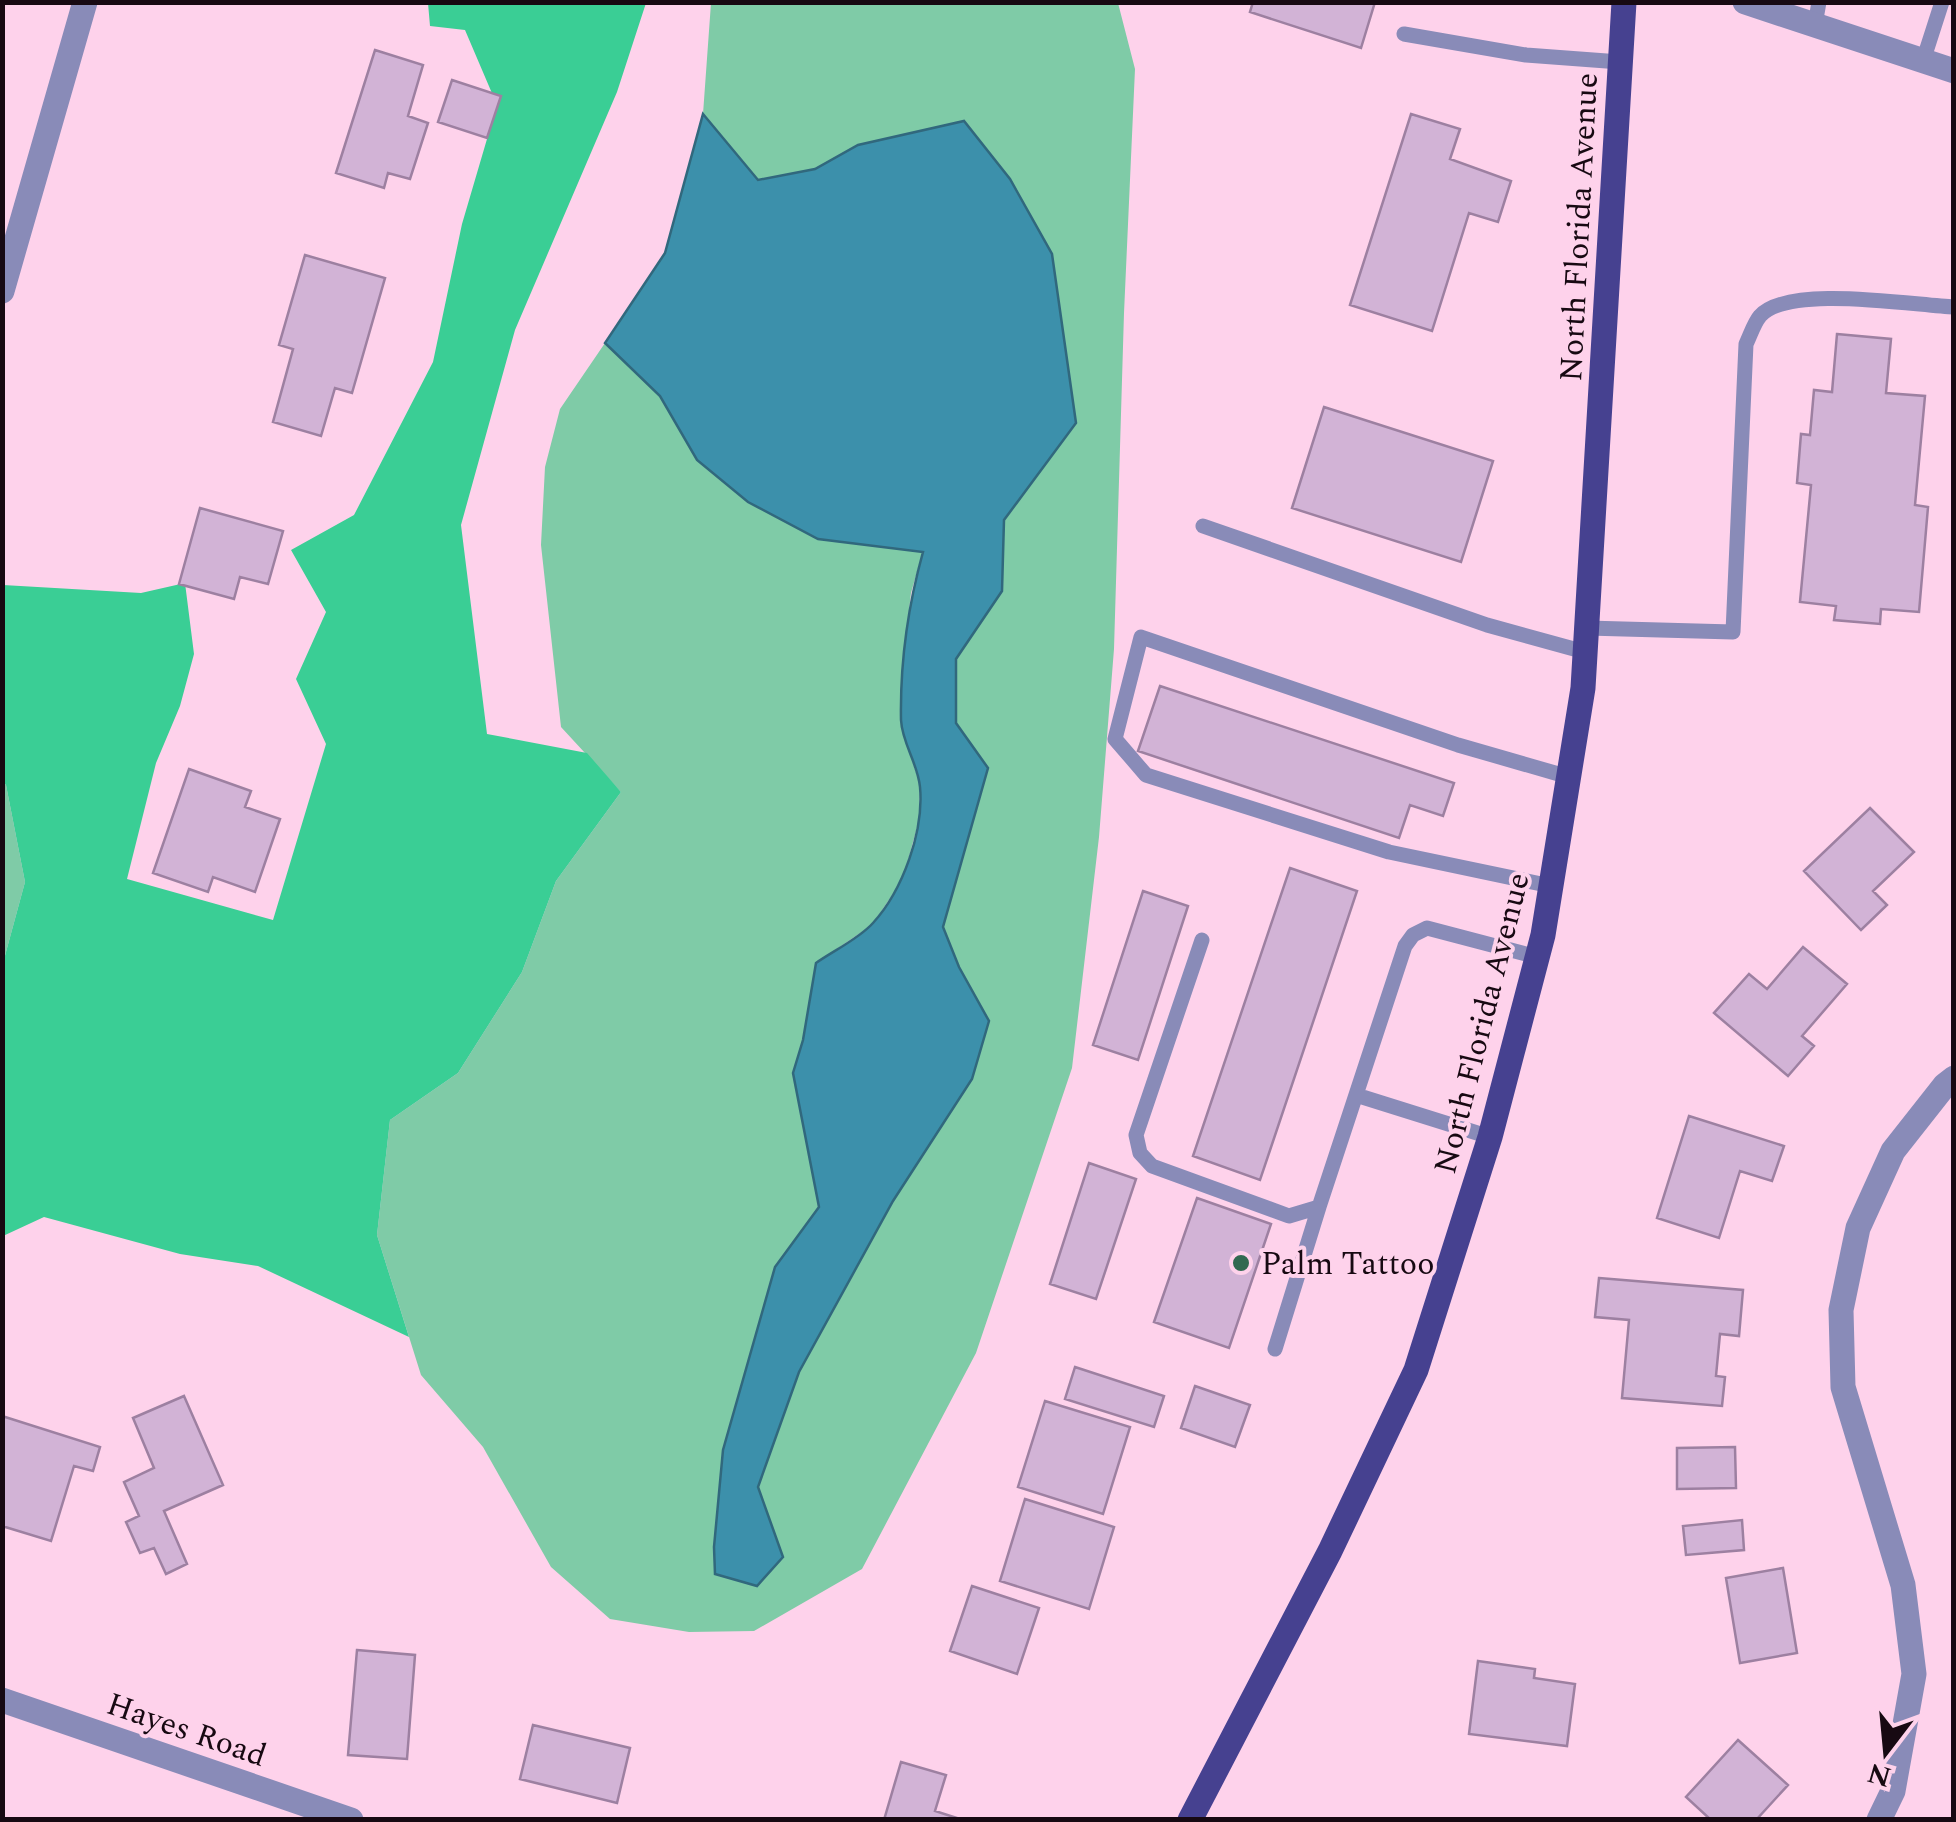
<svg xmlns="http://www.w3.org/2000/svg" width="1956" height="1822" font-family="Spectral,serif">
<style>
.green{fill:#7fcba7}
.forest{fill:#3ace95}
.water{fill:#3c90ab;stroke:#31687d;stroke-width:2.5}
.building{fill:#d2b3d6;stroke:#9d80a1;stroke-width:2.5}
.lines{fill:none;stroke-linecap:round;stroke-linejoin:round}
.service{stroke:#898bb8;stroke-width:15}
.minor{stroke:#898bb8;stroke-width:25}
.tertiary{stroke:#898bb8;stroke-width:25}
.primary{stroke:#464190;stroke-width:25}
.poi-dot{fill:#316950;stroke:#fed2eb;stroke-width:4}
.labels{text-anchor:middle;stroke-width:8;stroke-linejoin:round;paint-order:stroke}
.street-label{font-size:32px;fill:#170912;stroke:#fed2eb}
.poi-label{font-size:32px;fill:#170912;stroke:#fed2eb;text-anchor:start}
</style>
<rect width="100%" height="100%" fill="#fed2eb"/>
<path class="green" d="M711,3H1118L1135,69L1124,313L1114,649L1099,837L1072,1068L976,1353L862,1569L754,1631L689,1632L610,1619L551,1567L483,1447L421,1375L377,1235L390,1120L458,1073L522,972L556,881L621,792L561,727L541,545L545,467L560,409L605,343L660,396L697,460L818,539L923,551L911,593L905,646L901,725L920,785L919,820L903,879L872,925L816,963L803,1040L793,1073L819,1207L775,1267L758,1487L799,1372L893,1201L972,1079L989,1021L959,967L943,927L988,768L956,723V659L1002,591L1004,520L1076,423L858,145L815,169L757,180L703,114Z
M3,782L6,785L25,882L3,963Z"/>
<path class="forest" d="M428,3H646L617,92L515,330L461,525L487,734L587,753L621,792L556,881L522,972L458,1073L390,1120L377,1235L409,1337L258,1266L180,1254L44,1217L3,1236V963L25,882L6,785L3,782V585L141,593L185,583L194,654L180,706L156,763L127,879L273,920L326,744L296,679L326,612L291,550L354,515L433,362L462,224L497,105L465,30L430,26Z"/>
<path class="water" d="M703,114L758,180L815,169L858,145L964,121L1010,179L1052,254L1076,423L1004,520L1002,591L956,659V723L988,768L943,927L959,967L989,1021L972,1079L893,1201L799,1372L758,1487L783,1557L757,1586L715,1574L714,1547L723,1450L775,1267L819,1207L793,1073L803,1040L816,963C833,951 860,938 873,923C903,890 924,831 920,787C918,764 902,743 901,720C900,664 908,606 923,552L818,539L748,502L697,460L660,396L605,343L665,253Z"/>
<path class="building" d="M1253,2H1375L1361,48L1250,12Z
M375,50L423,65L408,116L428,123L410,179L388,173L384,188L336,173Z
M452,80L501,96L487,138L438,122Z
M1411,114L1460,129L1450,159L1511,181L1498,222L1469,213L1432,331L1350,305Z
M305,255L385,278L352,393L335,388L321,436L273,422L293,349L279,345Z
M1837,334L1891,339L1886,393L1925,396L1915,505L1928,507L1919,612L1881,609L1880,624L1834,620L1836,606L1800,602L1811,485L1797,483L1801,434L1810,435L1814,390L1832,392Z
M1324,407L1493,461L1461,562L1292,508Z
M200,508L283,531L268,584L240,577L234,599L179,584Z
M1160,686L1454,783L1443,816L1410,805L1399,838L1138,751Z
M189,769L251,791L245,807L280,819L255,892L213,877L208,892L153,873Z
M1870,808L1914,852L1873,891L1887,905L1861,930L1804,871Z
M1290,868L1357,891L1260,1180L1193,1156Z
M1143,891L1188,906L1138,1060L1093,1045Z
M1803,947L1847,984L1802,1036L1814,1046L1788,1076L1714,1013L1749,974L1767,989Z
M1689,1116L1784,1146L1772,1181L1740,1171L1719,1238L1657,1218Z
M1089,1163L1136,1179L1096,1299L1050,1284Z
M1197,1198L1271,1224L1229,1348L1154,1322Z
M1599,1278L1743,1290L1739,1336L1720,1334L1716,1376L1725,1377L1722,1406L1622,1398L1629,1320L1595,1317Z
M1075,1367L1164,1396L1154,1427L1065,1399Z
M1195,1386L1250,1405L1235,1447L1181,1428Z
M184,1396L223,1485L164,1511L187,1564L166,1574L154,1548L140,1553L126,1522L139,1516L124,1482L154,1468L133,1418Z
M1045,1401L1130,1427L1103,1514L1018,1487Z
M2,1416L100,1447L93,1471L74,1466L51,1541L2,1526Z
M1735,1447L1736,1488L1677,1489V1448Z
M1025,1499L1114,1527L1089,1609L1000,1581Z
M1742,1520L1744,1550L1686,1555L1683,1526Z
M1783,1568L1797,1653L1740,1663L1726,1578Z
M972,1586L1039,1608L1017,1674L950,1651Z
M357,1650L415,1655L407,1759L348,1755Z
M1478,1661L1535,1669L1534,1678L1575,1684L1567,1746L1469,1734Z
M533,1725L630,1748L617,1803L520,1779Z
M1738,1740L1788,1785L1756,1820H1711L1686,1797Z
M901,1762L946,1775L935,1811L963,1820H884Z"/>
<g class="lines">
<path class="service" d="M1815,25L1819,2
M1404,34L1526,55L1620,62
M1923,61L1942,2
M1203,526L1487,625L1585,652
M1587,628L1733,632L1746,344C1750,336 1754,323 1760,316C1789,284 1911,305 1954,307
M1551,886L1389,852L1146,775L1115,739L1141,637L1458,745L1569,777
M1202,940L1136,1135L1140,1153L1152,1166L1289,1216L1319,1207L1405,946L1413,935L1427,928L1537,957
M1356,1095L1490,1137
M1275,1349L1319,1207"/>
<path class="minor" d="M2,291L85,2
M2,1700L351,1820
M1879,1820L1893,1791L1914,1674L1903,1585L1843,1387L1841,1310L1858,1228L1893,1151L1945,1085L1954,1078"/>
<path class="tertiary" d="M1745,2L1954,71"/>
<path class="primary" d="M1190,1820L1330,1551L1416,1370L1490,1137L1543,935L1583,688L1624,2"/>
</g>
<circle class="poi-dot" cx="1241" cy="1263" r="10"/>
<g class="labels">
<g class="street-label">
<text transform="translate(1578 227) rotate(-87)" y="11">North Florida Avenue</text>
<text transform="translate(1481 1023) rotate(-76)" y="11">North Florida Avenue</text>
<text transform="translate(187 1729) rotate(19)" y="11">Hayes Road</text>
</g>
<g class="poi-label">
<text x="1261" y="1274">Palm Tattoo</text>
</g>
</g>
<rect width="1956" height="1822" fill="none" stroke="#170912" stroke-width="10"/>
<g transform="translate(1886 1752) rotate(196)" stroke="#fed2eb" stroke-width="8" paint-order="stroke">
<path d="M0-8L18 38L0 25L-18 38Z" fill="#170912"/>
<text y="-15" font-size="28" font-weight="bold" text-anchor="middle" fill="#170912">N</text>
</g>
</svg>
